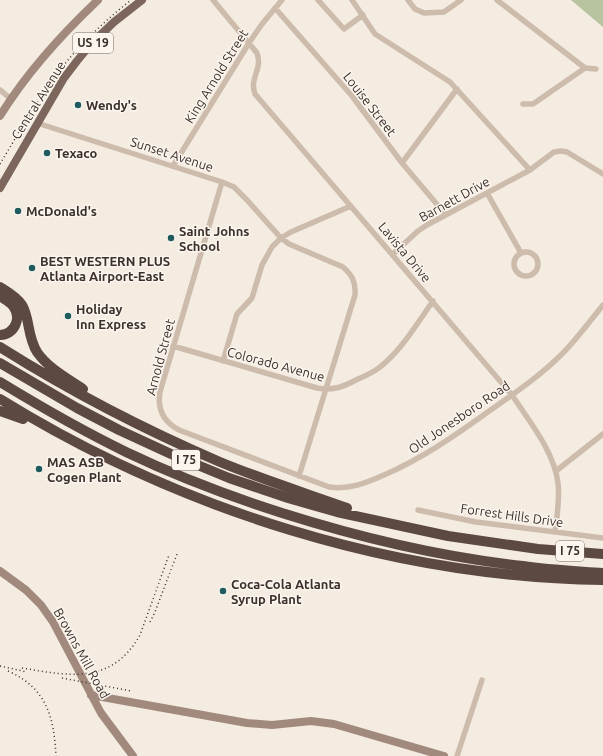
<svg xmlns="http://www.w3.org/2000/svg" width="603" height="756" font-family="Ubuntu,sans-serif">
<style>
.green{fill:#b8c4a0}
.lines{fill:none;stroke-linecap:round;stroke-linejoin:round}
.street{stroke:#cdbbac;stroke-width:5.5}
.secondary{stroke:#a18a7d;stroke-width:8}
.primary{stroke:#7d675c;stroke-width:8}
.highway{stroke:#5c4a42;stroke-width:10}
.rail{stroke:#3b302b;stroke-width:1.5;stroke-dasharray:1 3;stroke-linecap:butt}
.poi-dot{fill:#1f5a5e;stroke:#fbf5ee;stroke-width:1.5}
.labels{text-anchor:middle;stroke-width:3;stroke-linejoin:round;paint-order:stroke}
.shield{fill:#fbf5ee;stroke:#756b66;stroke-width:1}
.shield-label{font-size:12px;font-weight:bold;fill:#3b302b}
.street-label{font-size:13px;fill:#3b302b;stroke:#fbf5ee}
.poi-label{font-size:13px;font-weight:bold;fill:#3b302b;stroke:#fbf5ee;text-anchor:start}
</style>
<rect width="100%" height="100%" fill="#f4ebe1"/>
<path class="green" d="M571,0H603V27Z"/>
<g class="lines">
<path class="street" d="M213,0L257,53C263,70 249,77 255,94L512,395C529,421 554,451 558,483C560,499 557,516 555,532
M318,0L344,29L363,15
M352,0L375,34L450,82L530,170
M408,0L415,9L424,13L444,12L461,0
M497,0L585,68
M275,8L352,96L402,163L446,215
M585,68L596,69
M0,90L11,99
M523,104H533L585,68
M37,123L222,182L234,187L247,200L281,238L289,244L343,267C352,275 356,282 355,295L299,476
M402,163L457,89
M173,166L249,43L262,24L282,0
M222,182L160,392C157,409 164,422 179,430L329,487C349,490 366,483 384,475C421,459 453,437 485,414C512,395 539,377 562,354C577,339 590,321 603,305
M487,193L521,253
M514 264a12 12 0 1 1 24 0a12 12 0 1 1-24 0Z
M393,254L418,231L427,225L530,170L554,152L561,151L567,152L603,174
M173,346L317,388C332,391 343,387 356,380C364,376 373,373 380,367C401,351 418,322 433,301
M223,361L237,314L252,298L262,265L272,247L281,238L291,232L351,206
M556,471L603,434
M418,510L476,522L603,538
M457,756L482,680"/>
<path class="secondary" d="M0,116C27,72 61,35 98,0
M0,571L26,590L41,605L53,622L101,713L133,756
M91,695L247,723L272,725L311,721L334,724L444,756"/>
<path class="primary" d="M0,188L64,78L77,61L91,44L114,22L142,0"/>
<path class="highway" d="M0,287C8,292 17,297 22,305C30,318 27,336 37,352C48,368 67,378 83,389
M0,296C4,299 10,302 13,306C22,318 15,334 0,335
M0,347C70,391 143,429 220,462C261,479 305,493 347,508
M0,363L77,408L119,430L171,454L229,478L288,498L337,512L448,536L538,549L603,554
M0,382C41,407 83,431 126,452C176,476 229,496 282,513C361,538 441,557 523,566C549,570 576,571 603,573
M0,399C178,509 392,577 603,580
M0,411L23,419"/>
<path class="rail" d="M0,164C23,126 45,85 75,52C92,33 111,16 131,0
M150,622L155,612L177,554
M0,666L27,672
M22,668C69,676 112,685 140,635L169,555
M8,671C47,688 54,718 56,756
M62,678L131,691"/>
</g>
<g class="poi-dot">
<circle cx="78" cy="105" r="4"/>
<circle cx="47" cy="153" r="4"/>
<circle cx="18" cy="211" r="4"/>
<circle cx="171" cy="238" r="4"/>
<circle cx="32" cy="268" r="4"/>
<circle cx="68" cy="316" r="4"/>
<circle cx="39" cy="469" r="4"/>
<circle cx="223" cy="591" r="4"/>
</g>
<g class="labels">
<g class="shield">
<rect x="73" y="33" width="40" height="20" rx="3"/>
<rect x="172" y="450" width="28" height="20" rx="3"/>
<rect x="556" y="541" width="28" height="20" rx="3"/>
</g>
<g class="shield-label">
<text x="93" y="47">US 19</text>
<text x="186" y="464">I 75</text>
<text x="570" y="555">I 75</text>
</g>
<g class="street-label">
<text transform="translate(216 76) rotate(-58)" y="5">King Arnold Street</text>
<text transform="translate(38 100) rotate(-58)" y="5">Central Avenue</text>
<text transform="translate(370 104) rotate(52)" y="5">Louise Street</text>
<text transform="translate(172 154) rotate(18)" y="5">Sunset Avenue</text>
<text transform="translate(454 199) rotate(-29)" y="5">Barnett Drive</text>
<text transform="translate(405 252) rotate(50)" y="5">Lavista Drive</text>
<text transform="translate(160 357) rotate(-75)" y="5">Arnold Street</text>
<text transform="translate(276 364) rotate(15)" y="5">Colorado Avenue</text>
<text transform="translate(459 417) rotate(-34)" y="5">Old Jonesboro Road</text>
<text transform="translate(512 515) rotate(8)" y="5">Forrest Hills Drive</text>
<text transform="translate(82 653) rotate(61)" y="5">Browns Mill Road</text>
</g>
<g class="poi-label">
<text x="86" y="110">Wendy's</text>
<text x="55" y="158">Texaco</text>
<text x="26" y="216">McDonald's</text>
<text x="179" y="236">Saint Johns<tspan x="179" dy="15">School</tspan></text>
<text x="40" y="266">BEST WESTERN PLUS<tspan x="40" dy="15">Atlanta Airport-East</tspan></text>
<text x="76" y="314">Holiday<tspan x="76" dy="15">Inn Express</tspan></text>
<text x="47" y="467">MAS ASB<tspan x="47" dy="15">Cogen Plant</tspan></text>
<text x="231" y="589">Coca-Cola Atlanta<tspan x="231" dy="15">Syrup Plant</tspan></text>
</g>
</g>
</svg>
